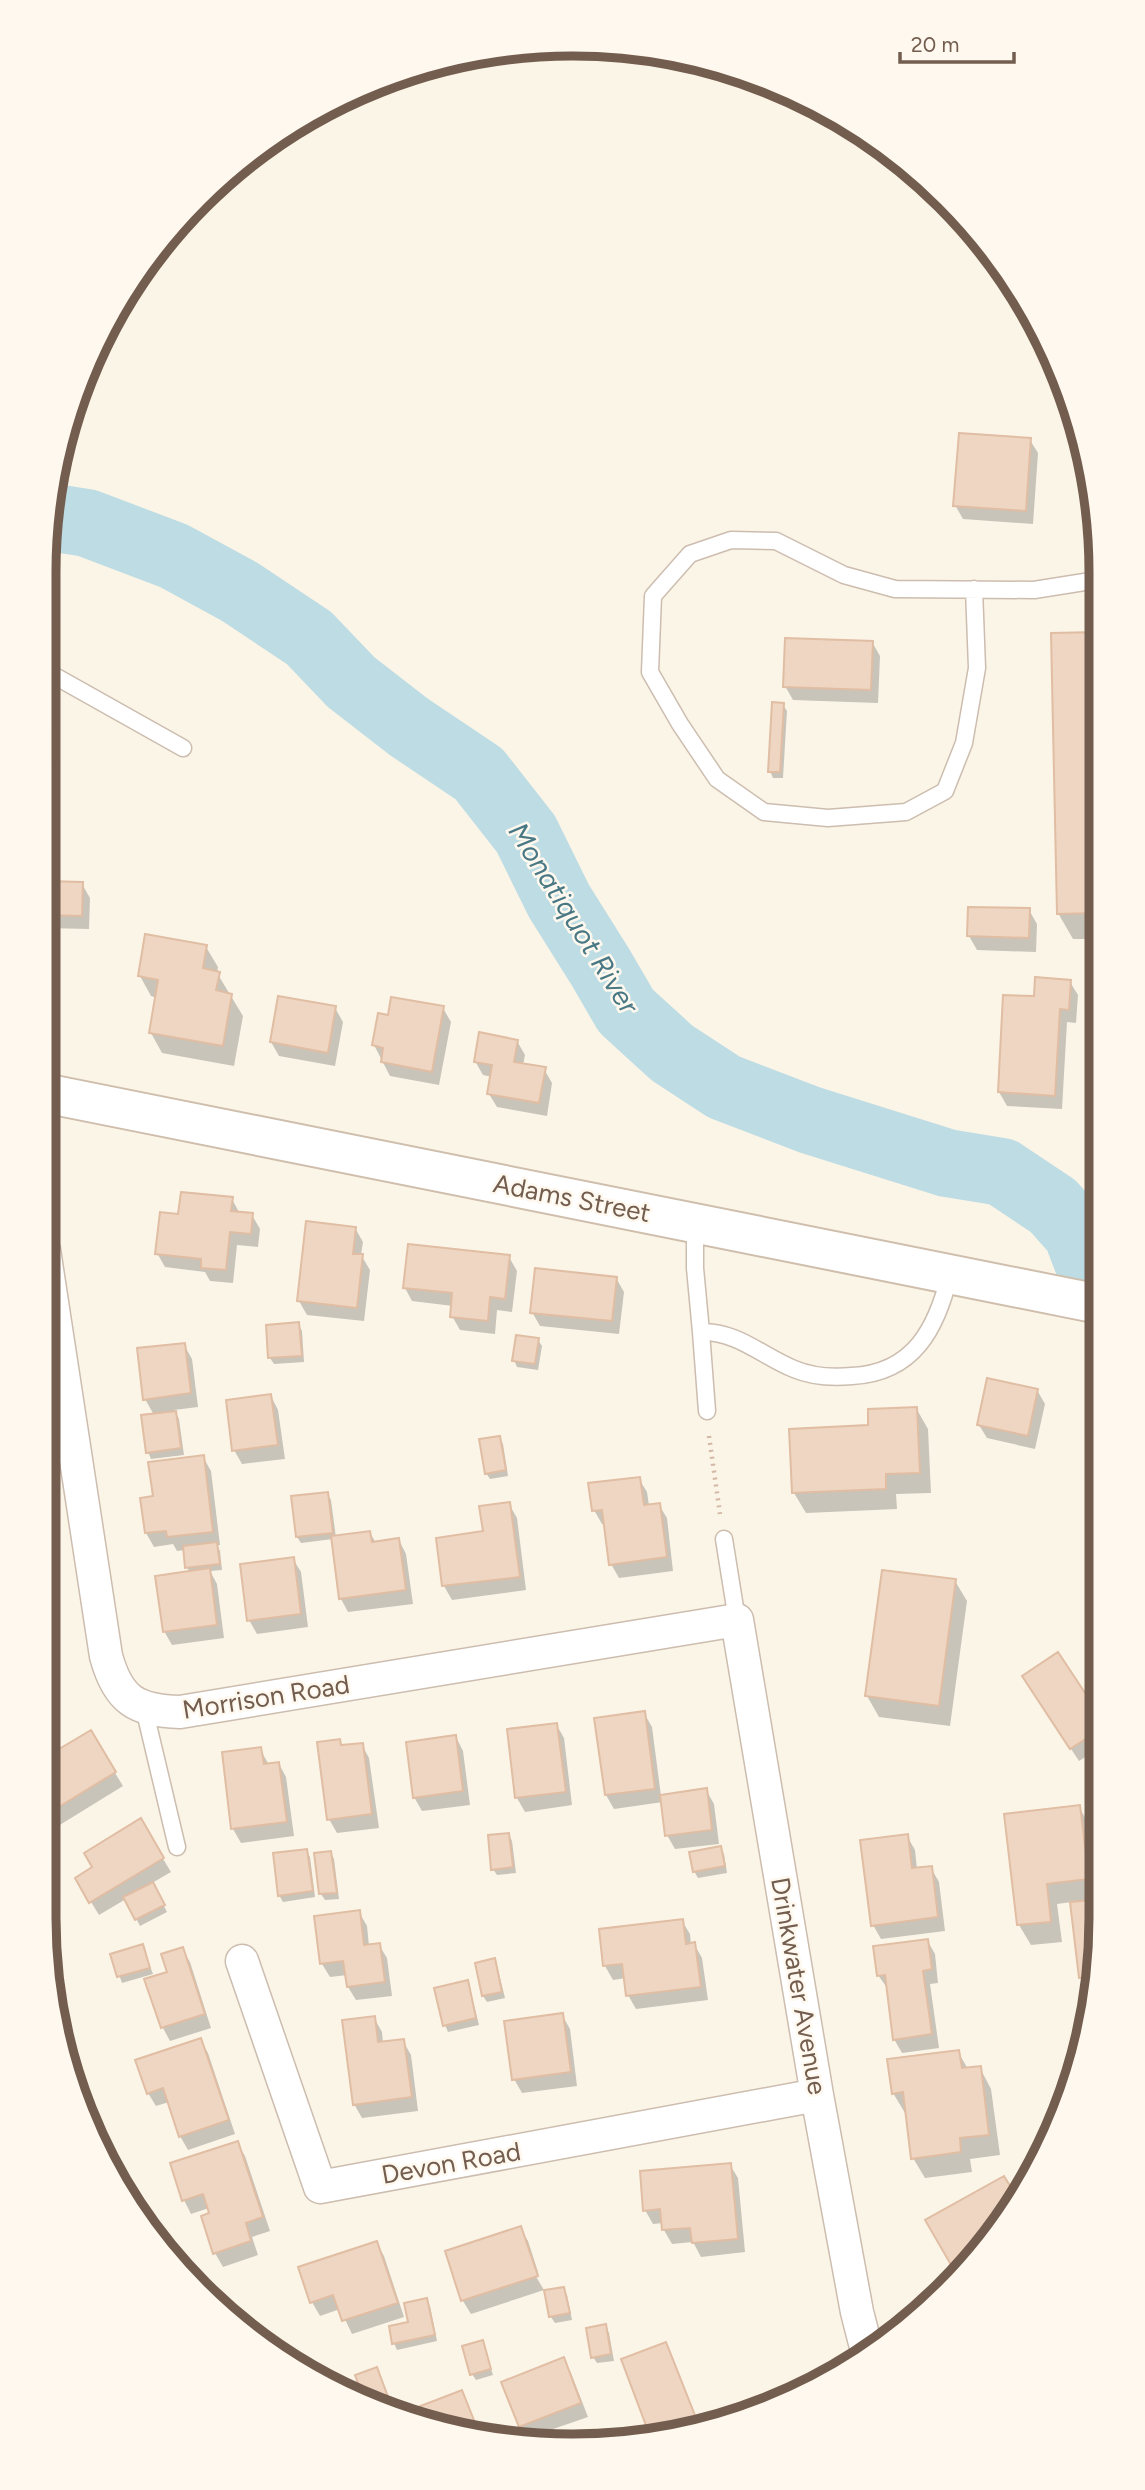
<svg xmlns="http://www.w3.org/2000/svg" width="1145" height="2490" font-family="Figtree,sans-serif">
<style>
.shadow{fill:#0003}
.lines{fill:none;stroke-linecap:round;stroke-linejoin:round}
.river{stroke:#bedce3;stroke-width:68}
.building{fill:#eed6c2;stroke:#e0bda3;stroke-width:2}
.lane-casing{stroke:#ccbdaf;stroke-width:19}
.street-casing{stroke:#ccbdaf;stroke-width:35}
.secondary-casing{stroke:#cfbeac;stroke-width:42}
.path{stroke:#d3b9a5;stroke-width:4.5;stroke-dasharray:2 5;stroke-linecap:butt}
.lane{stroke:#fff;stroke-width:16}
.street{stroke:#fff;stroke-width:32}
.secondary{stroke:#fff;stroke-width:38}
.labels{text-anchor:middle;stroke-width:5;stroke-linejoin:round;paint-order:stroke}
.street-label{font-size:26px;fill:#735d4e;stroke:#fef8ee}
.water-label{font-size:28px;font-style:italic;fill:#497885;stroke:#fef8ee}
.rim{fill:none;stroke:#735d4e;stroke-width:9}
</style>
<rect width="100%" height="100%" fill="#fbf5e8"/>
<path class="shadow" d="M1030,440L1038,453L1033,524L963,519L955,505Z
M1097,633L1098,939H1073L1058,913L1053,634Z
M872,642L880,656L878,703L793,700L785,686Z
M783,705L787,711L783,778H773L770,771Z
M44,883L82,884L90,898L89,929L44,928Z
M1029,910L1037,924L1036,952L977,950L969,936Z
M206,947L218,967L217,973L243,1016L234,1066L162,1053L151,1033L157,998L151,996L140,976Z
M1070,982L1078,995L1076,1023L1067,1022L1062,1109L1007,1106L999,1092L1036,998Z
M335,1008L343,1022L335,1066L279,1056L271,1042Z
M443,1008L451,1022L439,1085L390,1076L374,1045L389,1017Z
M517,1041L525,1055L523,1065L544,1069L552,1083L547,1116L497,1107L489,1094L492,1077L483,1075L475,1061Z
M232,1199L240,1214L252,1215L260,1229L258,1247L237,1245L233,1283L210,1281L205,1272L165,1267L157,1253L180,1216Z
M355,1228L363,1242L361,1255L370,1270L364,1321L307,1315L299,1301Z
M509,1257L517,1271L512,1312L497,1310L495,1334L460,1330L452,1316L453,1306L412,1301L405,1288Z
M616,1278L624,1292L619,1334L540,1326L532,1312Z
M298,1324L302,1331L304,1362L274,1364L270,1358Z
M538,1340L542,1346L538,1370L517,1367L514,1360Z
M184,1345L192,1359L198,1407L174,1410L179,1419L184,1455L151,1459L148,1452L154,1415L145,1399Z
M1037,1390L1045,1404L1035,1449L987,1438L979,1425Z
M271,1396L278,1410L285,1459L242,1464L234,1450Z
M916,1408L928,1429L931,1493L896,1494L897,1509L806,1513L794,1493L791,1430L870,1427Z
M499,1438L503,1444L508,1476L490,1479L486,1473Z
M203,1457L211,1471L220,1545H217L220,1551L222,1570L210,1571L217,1584L224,1638L172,1645L164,1631L190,1573L187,1567L185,1550L177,1551L173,1544L154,1547L146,1533L155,1498Z
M639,1479L647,1492L649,1506L659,1505L667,1518L673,1571L619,1578L611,1564L606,1524H602L594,1510Z
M327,1494L331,1500L336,1538L370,1533L376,1543L399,1540L406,1554L413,1604L348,1612L341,1599L333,1539L301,1543L297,1537Z
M509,1504L517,1518L526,1590L452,1600L444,1586L438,1539L485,1533Z
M293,1559L301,1572L308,1627L257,1634L249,1620Z
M955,1581L967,1601L950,1726L879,1717L867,1696Z
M44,1682L55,1713L44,1717Z
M1032,1690L1101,1721V1747L1079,1761Z
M644,1713L652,1727L661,1796L706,1790L714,1804L719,1844L675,1849L667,1835L663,1802L614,1809L606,1795L596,1719Z
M556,1724L564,1738L572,1805L525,1812L517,1798L509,1731Z
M90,1732L123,1786L50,1831L44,1820V1760Z
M456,1737L463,1751L470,1805L422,1811L414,1797Z
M339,1741L342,1747L362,1745L369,1758L379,1828L337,1833L329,1819Z
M260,1749L269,1765L279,1764L286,1777L294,1836L241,1843L233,1829L224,1754Z
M1079,1807L1091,1828L1101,1900L1092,1998L1080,1978L1072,1902L1057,1904L1062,1942L1031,1945L1019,1925Z
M140,1821L171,1872L152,1883L167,1912L140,1926L126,1899L99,1915L77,1879L95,1868Z
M509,1835L512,1841L516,1873L497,1875L493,1869Z
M907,1836L915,1850L917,1869L931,1868L939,1882L945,1931L881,1939L873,1925Z
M44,1840L53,1857L44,1863Z
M720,1848L724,1854L727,1873L698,1878L694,1871Z
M306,1851L310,1857L315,1897L283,1902L279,1895Z
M330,1852L334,1859L339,1899L325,1900L321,1894Z
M359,1912L367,1926L369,1946L379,1945L387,1958L392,1996L356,2000L348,1987L347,1975L330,1977L322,1964Z
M682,1921L690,1934L691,1945L694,1944L702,1958L708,2000L636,2009L628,1995L626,1978L613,1980L605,1966Z
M927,1940L935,1954L938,1983L930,1984L939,2048L902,2053L894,2039L888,1989L878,1975Z
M142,1946L153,1974L122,1983L112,1955Z
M182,1949L190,1962L211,2028L170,2041L163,2028L146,1980L170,1973Z
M494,1960L497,1966L505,1998L487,2002L483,1996Z
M467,1982L470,1989L479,2025L448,2032L445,2025Z
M562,2015L570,2029L577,2086L522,2093L514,2079Z
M374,2018L382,2032L383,2043L403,2041L411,2055L418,2111L362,2118L354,2104Z
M200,2040L208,2053L235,2134L188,2150L180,2136L169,2102L156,2106L148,2093Z
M958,2052L968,2069L980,2068L991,2089L1000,2155L970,2159L972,2172L925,2178L913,2158L907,2113H905L893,2093Z
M237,2143L245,2156L270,2231L252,2237L258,2255L223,2267L215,2253L209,2208L191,2214L184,2200Z
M730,2165L738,2178L745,2252L701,2257L693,2242L672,2244L664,2230L663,2223L653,2224L645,2210Z
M1014,2196L970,2266L959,2276L928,2220Z
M520,2228L528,2241L539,2275L535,2268L532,2270L544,2290L471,2314L463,2301L447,2252Z
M376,2243L384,2256L404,2317L352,2334L340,2309L320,2316L312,2302Z
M563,2289L567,2295L572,2320L555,2323L551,2317Z
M426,2300L430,2306L437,2341L397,2350L394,2343Z
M605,2326L609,2333L614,2361L597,2363L593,2357Z
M482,2342L493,2375L476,2380L472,2374Z
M665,2344L673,2358L700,2428L654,2439L652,2435Z
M563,2360L571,2373L588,2417L527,2438L520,2426Z
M377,2369L391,2404L387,2405L365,2397L357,2376Z
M461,2392L481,2437L470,2436L408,2413Z"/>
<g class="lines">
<path class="river" d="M49,517L87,523L174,556L240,592L309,638L351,682L409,727L479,774L526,834L559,901L601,968L626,1011L672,1053L724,1087L810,1120L947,1163L1002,1172L1053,1206L1077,1233L1099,1291"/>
</g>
<path class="building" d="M959,433L1031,438L1026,511L953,506Z
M1097,632L1098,913L1057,914L1051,633Z
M785,638L873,641L871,690L783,687Z
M772,702L784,703L780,772H768Z
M44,881L83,882L82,916L44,915Z
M968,907L1030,908L1029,938L967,936Z
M145,934L207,945L203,968L220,972L216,990L232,994L223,1046L149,1033L158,980L138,976Z
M1035,977L1071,980L1069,1010L1060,1009L1055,1096L998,1092L1003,995L1034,996Z
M278,996L336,1006L328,1053L270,1042Z
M391,997L444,1006L432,1072L381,1062L383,1048L372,1045L378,1013L388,1015Z
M479,1032L518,1040L514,1062L546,1067L539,1103L487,1094L492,1065L474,1062Z
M181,1192L233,1197L231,1211L253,1213L251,1234L230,1232L226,1270L201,1268V1259L155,1254L160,1212L178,1214Z
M306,1221L356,1227L353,1254H363L357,1308L297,1301Z
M408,1244L510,1255L505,1299L490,1297L488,1321L450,1317L452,1293L403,1288Z
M535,1268L617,1277L612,1321L530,1313Z
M299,1322L302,1356L268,1358L266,1325Z
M516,1335L539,1338L535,1364L512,1361Z
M185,1343L191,1393L143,1400L137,1348Z
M987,1378L1038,1389L1028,1436L977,1425Z
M271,1394L278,1445L232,1451L226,1400Z
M917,1407L920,1473L886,1474V1489L792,1493L789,1429L868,1425V1409Z
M176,1411L181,1448L146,1453L141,1415Z
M500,1436L506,1470L485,1474L479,1439Z
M204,1455L213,1532L167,1537L166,1531L145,1533L140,1498L153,1496L148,1462Z
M640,1477L644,1505L660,1503L667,1557L609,1565L602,1510L592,1511L588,1483Z
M328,1492L333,1533L296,1537L291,1496Z
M510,1502L520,1577L442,1586L436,1538L483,1531L479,1506Z
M370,1531L372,1542L399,1538L406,1590L339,1599L331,1536Z
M217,1542L220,1564L185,1568L183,1546Z
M294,1557L301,1614L247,1621L240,1564Z
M210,1568L217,1625L163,1632L155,1576Z
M882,1570L956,1579L939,1706L865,1696Z
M1058,1652L1101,1717V1729L1070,1749L1022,1676Z
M645,1711L655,1789L605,1795L594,1718Z
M557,1723L566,1792L515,1798L507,1729Z
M91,1730L116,1772L44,1816V1758Z
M456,1735L463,1791L413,1798L406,1742Z
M340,1739L341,1745L363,1743L372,1814L327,1820L317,1742Z
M261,1747L264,1764L279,1762L287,1822L231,1829L222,1752Z
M707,1788L712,1830L665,1836L660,1795Z
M1080,1805L1089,1879L1047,1884L1051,1922L1017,1925L1004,1814Z
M141,1818L164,1858L89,1903L75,1878L92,1867L84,1853Z
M509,1833L513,1867L491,1870L488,1835Z
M908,1834L912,1868L932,1866L938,1917L871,1926L860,1840Z
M721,1846L725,1866L693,1872L689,1852Z
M307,1849L313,1891L278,1896L273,1853Z
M331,1851L337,1893L319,1894L314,1853Z
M153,1882L165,1905L135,1920L123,1897Z
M1101,1899L1095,1976L1079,1978L1070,1902Z
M360,1910L364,1945L380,1943L385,1982L347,1987L343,1961L320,1964L314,1916Z
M683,1919L686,1944L695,1942L701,1987L626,1996L622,1964L603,1966L599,1929Z
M928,1939L932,1969L923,1971L932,2034L893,2040L885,1975L877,1976L873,1946Z
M143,1944L150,1968L117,1977L110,1954Z
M183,1947L205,2014L161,2028L144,1979L167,1972L161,1954Z
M495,1958L502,1992L482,1996L475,1963Z
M468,1980L476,2018L443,2026L434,1988Z
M563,2013L571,2072L512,2080L504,2021Z
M375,2016L378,2042L404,2039L412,2097L353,2105L342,2020Z
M201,2038L229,2120L179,2137L163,2088L147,2094L135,2060Z
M959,2050L962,2068L981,2066L989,2135L960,2138L961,2152L911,2159L903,2092L892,2094L887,2059Z
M238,2141L263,2217L246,2223L251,2241L213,2254L201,2216L209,2213L203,2194L182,2201L170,2163Z
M731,2163L738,2239L692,2243L690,2228L662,2230L660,2209L643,2211L640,2171Z
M1004,2176L1015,2194L975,2258L954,2270L925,2220Z
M521,2226L538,2276L461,2301L445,2251Z
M377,2241L398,2303L342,2321L333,2295L310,2303L298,2267Z
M564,2287L570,2313L549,2317L544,2290Z
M427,2298L435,2335L392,2344L389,2326L408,2322L404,2303Z
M606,2324L611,2354L591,2358L586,2328Z
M483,2340L491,2369L470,2375L462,2346Z
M666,2342L696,2418L650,2436L621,2359Z
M564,2357L581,2403L519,2427L501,2382Z
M377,2367L388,2397L377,2401L363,2396L355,2375Z
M462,2390L477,2428L463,2434L405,2412Z"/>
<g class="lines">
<defs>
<path id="lane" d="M974,589L977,668L964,743L945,791L906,812L828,818L764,812L717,779L680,724L650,672L653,596L690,554L731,540L776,541L844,575L895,589L1034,590L1097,580
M44,670L183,748
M695,1223V1268L701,1332
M707,1411L701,1332C737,1331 762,1356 794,1369C813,1377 831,1378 852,1376C914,1373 937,1328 950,1273
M724,1539L737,1620
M144,1708L177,1847"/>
<path id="street" d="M44,1250L106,1656C118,1700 136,1711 180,1712L737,1620L817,2095L857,2312L867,2351
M242,1961L320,2187L817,2095"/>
<path id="secondary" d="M44,1093L1099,1304"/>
</defs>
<use href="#lane" class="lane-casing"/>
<use href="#street" class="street-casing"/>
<use href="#secondary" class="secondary-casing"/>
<path class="path" d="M709,1436L720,1514"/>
<use href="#lane" class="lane"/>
<use href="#street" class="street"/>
<use href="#secondary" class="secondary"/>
</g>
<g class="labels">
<g class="street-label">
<text transform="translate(572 1198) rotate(11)" y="9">Adams Street</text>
<text transform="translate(266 1697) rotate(-9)" y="9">Morrison Road</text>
<text transform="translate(799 1986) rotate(80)" y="9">Drinkwater Avenue</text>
<text transform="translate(451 2163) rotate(-10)" y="9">Devon Road</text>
</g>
<g class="water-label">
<text transform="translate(574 918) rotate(58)" y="10">Monatiquot River</text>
</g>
</g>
<path d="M0 0H1145V2490H0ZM572 56H573A516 516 0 0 1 1089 572V1918A516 516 0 0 1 573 2434H572A516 516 0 0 1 56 1918V572A516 516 0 0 1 572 56Z" fill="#fef8ee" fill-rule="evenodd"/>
<path class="rim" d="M572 56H573A516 516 0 0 1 1089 572V1918A516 516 0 0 1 573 2434H572A516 516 0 0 1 56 1918V572A516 516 0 0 1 572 56Z"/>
<path d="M900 52v10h114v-10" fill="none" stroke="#735d4e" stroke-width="3.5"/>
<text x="911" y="52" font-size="21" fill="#735d4e" stroke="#fef8ee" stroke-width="5" paint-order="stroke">20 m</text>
</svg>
